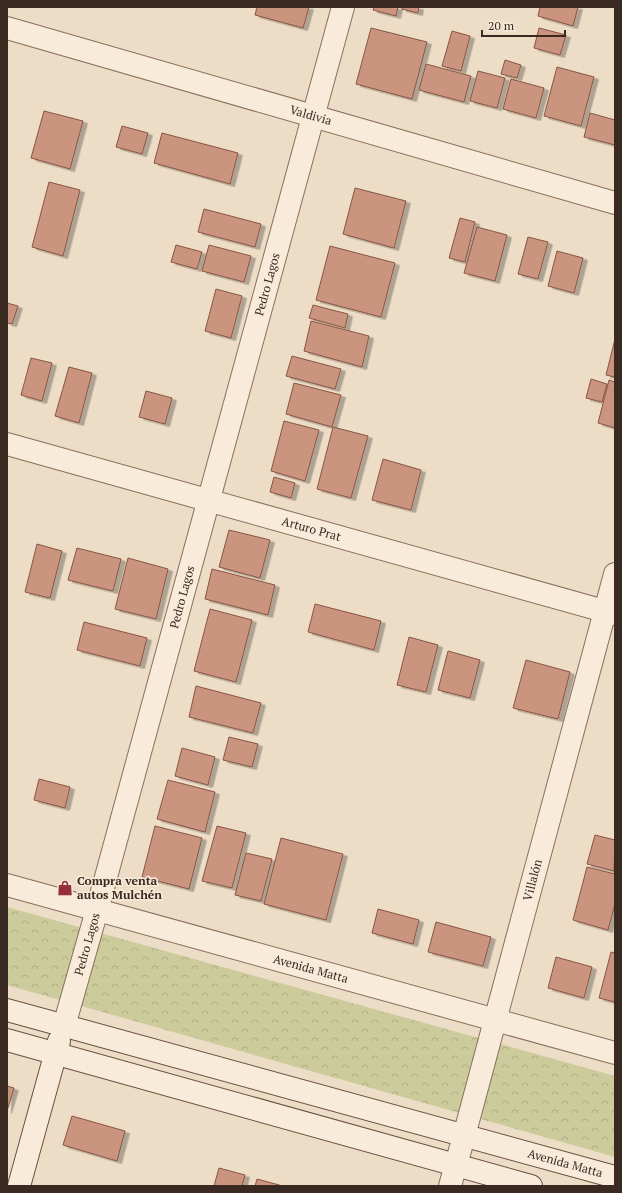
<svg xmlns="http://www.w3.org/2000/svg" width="622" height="1193" font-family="'PT Serif',serif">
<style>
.park{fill:url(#park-crowns)}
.building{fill:#ca947e;stroke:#875543;filter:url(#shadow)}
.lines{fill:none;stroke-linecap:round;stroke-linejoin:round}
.minor-casing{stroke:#896f5d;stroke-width:24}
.tertiary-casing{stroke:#896f5d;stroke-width:24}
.secondary-casing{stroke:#6b5040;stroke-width:24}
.minor{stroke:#f8ebda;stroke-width:22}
.tertiary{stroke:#f8ebda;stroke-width:22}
.secondary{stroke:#f8ebda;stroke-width:22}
.labels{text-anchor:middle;stroke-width:3.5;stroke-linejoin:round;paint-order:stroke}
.street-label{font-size:12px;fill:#392920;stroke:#f5e8d7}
.poi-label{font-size:12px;font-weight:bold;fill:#392920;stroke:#f5e8d7;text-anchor:start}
</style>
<defs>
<pattern id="park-crowns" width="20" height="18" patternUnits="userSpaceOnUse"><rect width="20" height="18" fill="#cccb9b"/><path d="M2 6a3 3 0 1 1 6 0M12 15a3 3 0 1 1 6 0" fill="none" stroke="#b0ae85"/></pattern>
<filter id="shadow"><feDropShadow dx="4.5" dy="2.5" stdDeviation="0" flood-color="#0004"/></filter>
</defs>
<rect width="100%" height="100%" fill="#edddc7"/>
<path class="park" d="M7,907L615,1076V1157L7,985Z"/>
<path class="building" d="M257,7H309L303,28L255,15Z
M374,7H398L396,16L373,10Z
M402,7H419L418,13L402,9Z
M540,7H578L573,26L538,16Z
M371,28L427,42L412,99L356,84Z
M539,28L566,35L560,55L534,48Z
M452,31L470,36L461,71L442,66Z
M505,60L521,65L517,78L501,74Z
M426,64L471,76L464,102L419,90Z
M557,67L594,77L581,126L544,116Z
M478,71L505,78L497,108L470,101Z
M511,79L544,88L536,118L503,109Z
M44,111L83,121L70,169L31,158Z
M590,113L615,120V145L584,137Z
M122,126L148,133L142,154L116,147Z
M162,133L238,153L230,184L154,163Z
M49,182L80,190L63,256L32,247Z
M355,188L406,201L394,248L343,234Z
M204,209L261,224L255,247L198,232Z
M460,218L475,222L465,262L449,258Z
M477,227L507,235L495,281L464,273Z
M528,237L548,242L538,279L518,274Z
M176,245L202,252L197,269L171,262Z
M209,245L251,256L244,282L202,271Z
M330,246L395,263L381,317L316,300Z
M557,251L583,258L574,293L548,286Z
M216,289L242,296L231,338L205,331Z
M7,303L18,306L12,324L7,323Z
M313,305L348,314L345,328L309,318Z
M311,321L369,336L362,367L304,351Z
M615,339V377L606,375Z
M292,356L341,369L335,389L286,376Z
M31,358L52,363L42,401L21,395Z
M69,367L92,373L79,423L55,416Z
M591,379L607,384L602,402L586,398Z
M609,380L615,382V428L598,423Z
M294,383L341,395L332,427L286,414Z
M146,391L172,398L165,424L139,417Z
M284,421L319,430L305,481L271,471Z
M333,427L368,436L351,498L317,489Z
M383,459L421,470L411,510L372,500Z
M274,477L295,483L291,498L270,492Z
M229,530L270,540L260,578L219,567Z
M37,544L62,551L50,598L25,592Z
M77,548L121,559L113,591L68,580Z
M128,558L168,569L156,619L115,609Z
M212,569L275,585L268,615L205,599Z
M315,604L381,621L374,650L308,632Z
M210,609L252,620L236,682L194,671Z
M84,622L147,638L140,666L77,650Z
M409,637L438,645L426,692L397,685Z
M448,651L480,660L470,698L438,690Z
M526,660L570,672L558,719L513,708Z
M196,686L261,703L253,733L189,717Z
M229,737L258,744L252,767L223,760Z
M182,748L215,757L208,785L175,776Z
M39,779L70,787L65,808L34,800Z
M168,780L215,792L205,832L157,819Z
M155,826L202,838L189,889L142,877Z
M217,826L246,833L232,888L202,881Z
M595,835L615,840L614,871L587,864Z
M281,838L343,854L326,920L264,904Z
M246,853L272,859L261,901L235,895Z
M587,867L615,874V904L608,930L573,920Z
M378,909L419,920L413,944L372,933Z
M436,922L491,937L483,966L428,952Z
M611,952L615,953V1002L599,998Z
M556,957L592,967L584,998L548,988Z
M7,1086L14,1088L7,1111Z
M72,1116L125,1131L117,1161L63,1145Z
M219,1168L245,1175L242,1186H214Z
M257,1179L283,1186H255Z"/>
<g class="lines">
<defs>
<g id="minor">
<path id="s1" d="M7,28L615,203"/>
<path id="s2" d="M7,444L615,614"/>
<path id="s3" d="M7,885L615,1053"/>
<path id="s4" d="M64,1026L97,910L343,7"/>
<path id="s5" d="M464,1136L615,574"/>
</g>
<path id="tertiary" d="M450,1186L464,1136"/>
<g id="secondary">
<path id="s6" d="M7,1010L615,1177"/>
<path d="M7,1040L531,1186"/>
<path d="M19,1186L59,1041"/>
</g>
</defs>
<use href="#minor" class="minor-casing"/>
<use href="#tertiary" class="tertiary-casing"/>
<use href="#secondary" class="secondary-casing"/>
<use href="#minor" class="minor"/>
<use href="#tertiary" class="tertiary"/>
<use href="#secondary" class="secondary"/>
</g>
<defs>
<symbol id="shop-bare" viewBox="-9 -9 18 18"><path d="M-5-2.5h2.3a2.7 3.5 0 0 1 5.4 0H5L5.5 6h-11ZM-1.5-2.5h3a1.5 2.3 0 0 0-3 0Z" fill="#962e3d" stroke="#f5e8d7" stroke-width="2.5" paint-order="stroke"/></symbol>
</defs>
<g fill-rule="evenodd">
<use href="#shop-bare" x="54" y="877" width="22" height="22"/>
</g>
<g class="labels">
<g class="street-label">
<text dy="4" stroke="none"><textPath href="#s1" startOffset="316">Valdivia</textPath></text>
<text dy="4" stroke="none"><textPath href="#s4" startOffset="769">Pedro Lagos</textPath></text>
<text dy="4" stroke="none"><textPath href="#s2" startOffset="316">Arturo Prat</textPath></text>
<text dy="4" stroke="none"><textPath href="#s4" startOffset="445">Pedro Lagos</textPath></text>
<text dy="4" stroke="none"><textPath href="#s5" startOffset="265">Villalón</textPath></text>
<text dy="4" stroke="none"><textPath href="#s4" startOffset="85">Pedro Lagos</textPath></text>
<text dy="4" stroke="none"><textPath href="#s3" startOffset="315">Avenida Matta</textPath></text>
<text dy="4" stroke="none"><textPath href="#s6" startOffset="579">Avenida Matta</textPath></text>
</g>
<g class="poi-label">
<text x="77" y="885">Compra venta<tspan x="77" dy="14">autos Mulchén</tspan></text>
</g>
</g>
<rect width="622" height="1193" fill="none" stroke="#392920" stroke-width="16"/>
<path d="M482 30v6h83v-6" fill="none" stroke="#392920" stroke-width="2"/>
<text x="488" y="30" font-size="12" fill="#392920" stroke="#f5e8d7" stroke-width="3" paint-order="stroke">20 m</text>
</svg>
